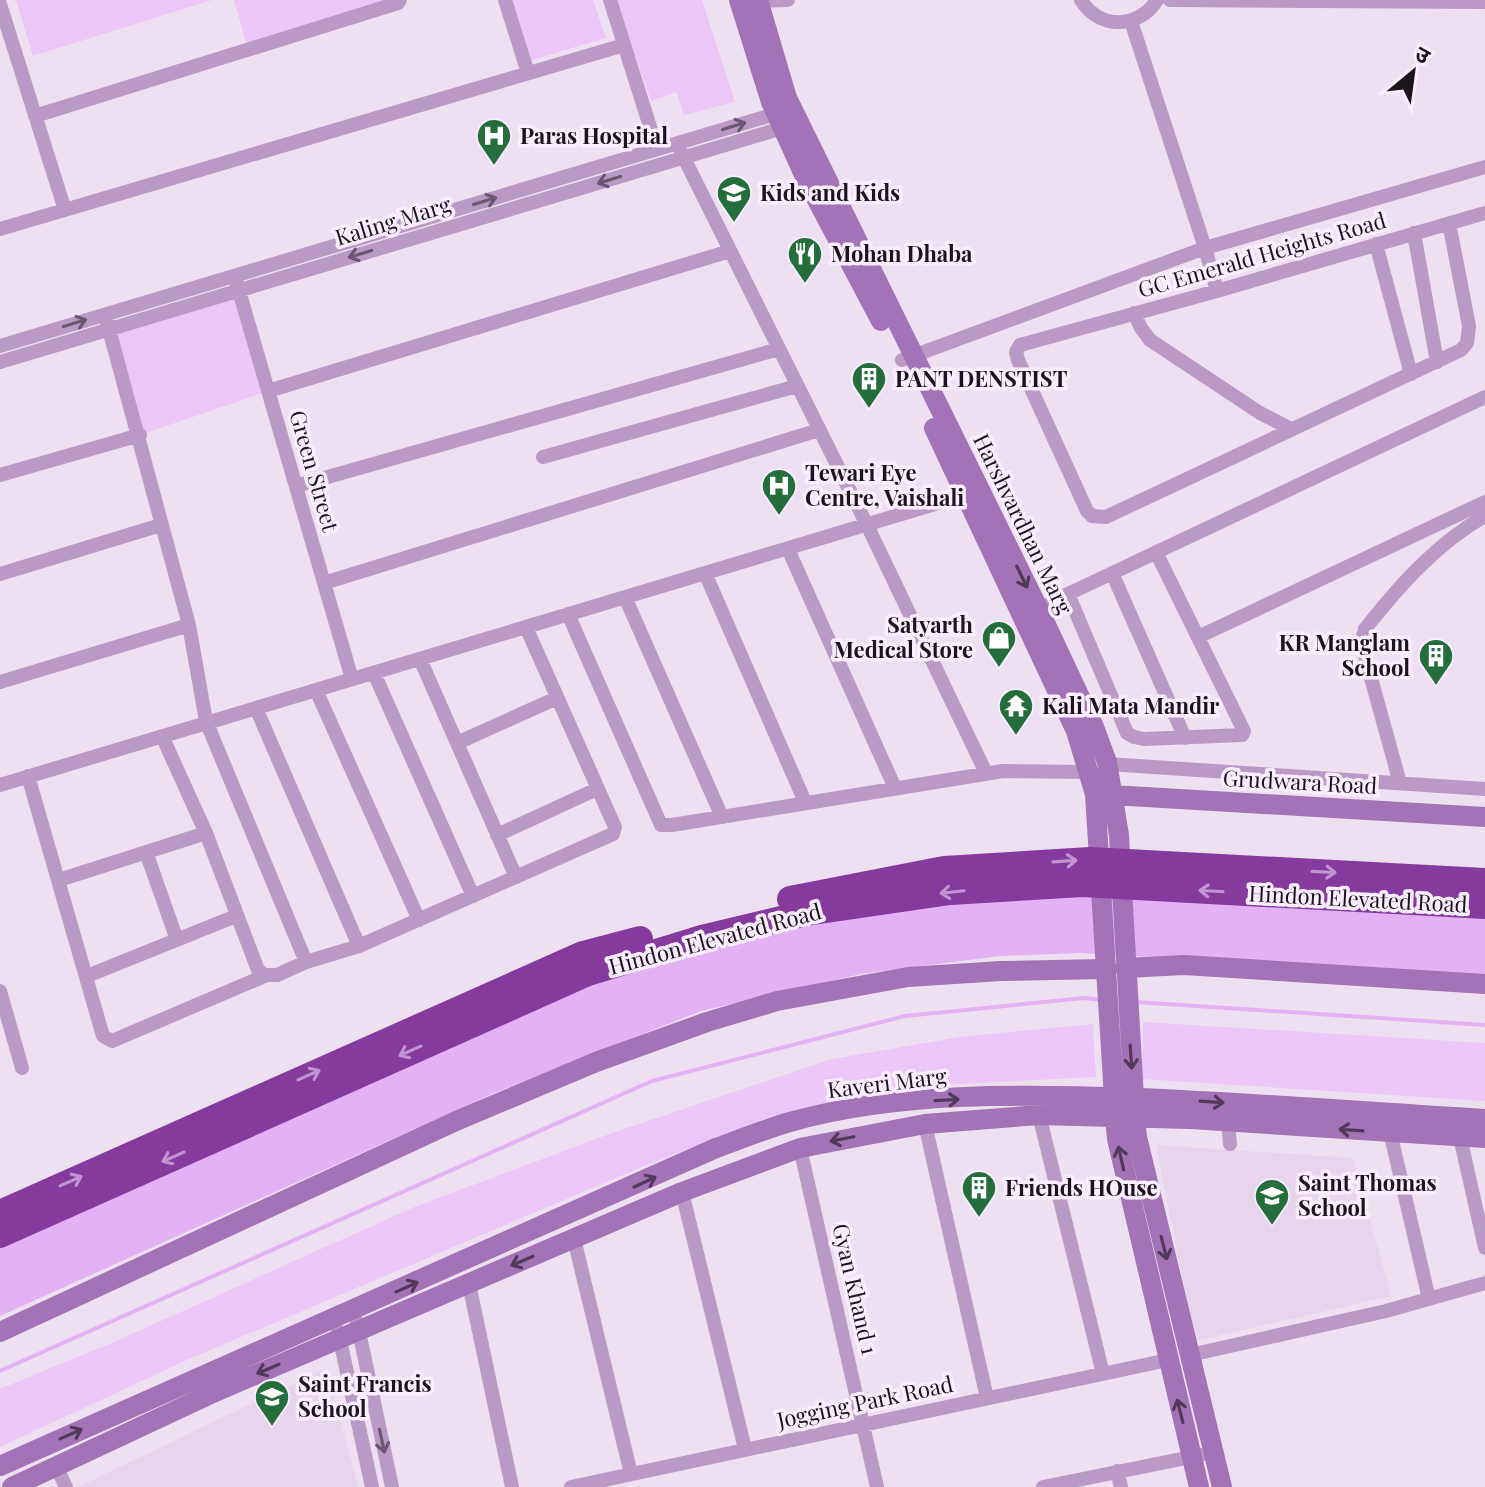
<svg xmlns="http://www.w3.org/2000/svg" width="1485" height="1487" font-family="'Playfair Display','Noto Sans Devanagari',serif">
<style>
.built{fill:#e7d5ed}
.green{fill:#ecc6f9}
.water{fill:#e3b1f4}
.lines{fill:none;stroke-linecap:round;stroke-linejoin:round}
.stream{stroke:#e3b1f4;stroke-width:4}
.street{stroke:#ba99c6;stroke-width:14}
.secondary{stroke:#a472b6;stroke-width:20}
.highway-bridge{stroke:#853a9d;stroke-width:26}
.oneway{stroke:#6a5770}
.oneway2{stroke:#513a59}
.oneway3{stroke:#c094ce}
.labels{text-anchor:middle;stroke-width:7;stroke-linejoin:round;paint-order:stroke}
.poi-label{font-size:22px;font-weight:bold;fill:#1a151b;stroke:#faedff;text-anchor:start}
.street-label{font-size:22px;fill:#1a151b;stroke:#faedff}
</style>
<rect width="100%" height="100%" fill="#ede0f1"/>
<path class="built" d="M1156,1145L1353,1158L1391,1296L1195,1341Z
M326,1368L358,1487H78Z"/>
<path class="green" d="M16,0H212L33,56Z
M234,0H394L246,43Z
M505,0H593L606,38L525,62Z
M616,0H702L735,102L684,115L676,92L651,101Z
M239,291L268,391L140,435L109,329Z
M1143,1022L1485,1043V1101L1142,1079Z
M1093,1024L1096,1077L915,1086L769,1117L642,1167L189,1359L0,1447V1389L114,1342L412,1208L612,1133L832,1059L960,1037Z"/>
<path class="water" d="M1048,872L1485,894V975L1079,953L1000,956L861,974L701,1011L492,1094L0,1316V1232L519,991L791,911Z"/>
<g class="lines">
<path class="stream" d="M1136,1002L1485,1025
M0,1371L652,1081L905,1016L1084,998L1103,1000"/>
<path class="street" d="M505,0L528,73
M610,0L657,149
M1081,0C1099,30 1139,29 1157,0
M1170,0L1485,2
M758,1L788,0
M0,4L65,210
M1131,21L1205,248L1217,291
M35,116L398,3L400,0
M681,152L867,525L986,773
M1449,223L1469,326L1467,343L1461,350L1106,517L1092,516L1087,511L1018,360L1016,352L1020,345L1217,291L1485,213
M0,229L624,45
M1414,233L1437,362
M1376,244L1411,374
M237,284L352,679
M1134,313L1141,328L1150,340L1260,413L1291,429
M107,322L189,625L206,721L306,962
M0,346L785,111
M902,360L1205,248L1485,167
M0,362L789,126
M268,391L730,251
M543,457L797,386
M0,475L140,435
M296,486L779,349
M788,549L895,788
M705,573L805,802
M1112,573L1185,738
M0,574L161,525
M324,583L819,430
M1068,594L1127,733L1134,737L1144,739L1242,735L1244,731L1156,552
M625,597L722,817
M1039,610L1068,594L1485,397
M568,614L661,825H672L1003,771L1090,772
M1198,637L1485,502
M420,659L516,877
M374,673L473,896
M0,682L189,625
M316,690L419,920
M256,708L359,946
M162,736L206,833L258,970L264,975H277L306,962L359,946L613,834L615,827L526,627
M457,743L557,698
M1108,764L1485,789
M28,776L103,1036L112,1041L267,975
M1400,783L1363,649L1362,639L1365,629C1399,586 1437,543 1485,516
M0,785L965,495
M497,835L597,789
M146,852L177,940
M59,880L206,833
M87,976L236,916
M0,991L22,1068
M1039,1115L1103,1374
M1228,1122L1230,1144
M925,1124L987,1398
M1390,1132L1429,1299
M1460,1137L1485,1248
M800,1148L877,1487
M682,1192L745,1449
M574,1239L631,1474
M469,1284L512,1487
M357,1322L392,1487
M338,1331L372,1487
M1190,1355L1386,1311L1485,1283
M56,1466L66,1487
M1117,1471L1121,1487
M571,1487L1168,1360
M1043,1487L1201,1455"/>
<path class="secondary" d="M739,0L771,102L806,179L881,321
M758,0L787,98L1039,610L1094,727L1107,762L1119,835L1134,1098
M934,428L1076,731L1095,794L1114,1097
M1112,795L1485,817
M1125,968L1184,965L1485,984
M1115,1116L1117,1139L1199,1487
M1135,1117L1137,1137L1222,1487
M0,1332L456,1121L596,1062L707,1022L777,1001L908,977L1001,971L1105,969
M0,1466L716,1148C741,1139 765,1129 790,1122C899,1091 1028,1094 1140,1098C1255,1103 1370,1112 1485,1119
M12,1487L215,1392L682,1192L800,1148L925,1124L1039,1115L1191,1119L1485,1138"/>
<path class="highway-bridge" d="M790,899L944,869L1090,860L1485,881
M0,1213L583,954L640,939
M0,1235L588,973L702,938L806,913L950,892L1082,884L1485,906"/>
</g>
<defs><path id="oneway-shaft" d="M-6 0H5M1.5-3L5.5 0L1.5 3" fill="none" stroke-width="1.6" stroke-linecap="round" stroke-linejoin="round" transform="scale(2)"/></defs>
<g class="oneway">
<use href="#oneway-shaft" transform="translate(734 126) rotate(-17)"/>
<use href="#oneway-shaft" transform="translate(609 180) rotate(163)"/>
<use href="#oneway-shaft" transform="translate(485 201) rotate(-17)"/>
<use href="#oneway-shaft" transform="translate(360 254) rotate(163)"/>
<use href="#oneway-shaft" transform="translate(75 323) rotate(-17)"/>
<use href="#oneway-shaft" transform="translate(382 1441) rotate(78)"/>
</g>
<g class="oneway2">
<use href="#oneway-shaft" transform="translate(1022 577) rotate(64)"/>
<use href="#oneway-shaft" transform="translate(1131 1057) rotate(86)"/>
<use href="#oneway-shaft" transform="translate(947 1100) rotate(-3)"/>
<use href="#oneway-shaft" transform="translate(1212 1102) rotate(4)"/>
<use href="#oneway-shaft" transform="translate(1351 1130) rotate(-176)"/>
<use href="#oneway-shaft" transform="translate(842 1139) rotate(169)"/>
<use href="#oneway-shaft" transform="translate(1121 1158) rotate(-103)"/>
<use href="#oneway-shaft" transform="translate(645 1182) rotate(-25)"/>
<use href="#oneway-shaft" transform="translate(1164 1248) rotate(76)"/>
<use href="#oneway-shaft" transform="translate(522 1261) rotate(157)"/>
<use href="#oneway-shaft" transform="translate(407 1287) rotate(-24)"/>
<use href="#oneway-shaft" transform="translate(268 1369) rotate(157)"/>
<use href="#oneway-shaft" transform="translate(1180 1411) rotate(-104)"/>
<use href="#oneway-shaft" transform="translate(71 1434) rotate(-24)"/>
</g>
<g class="oneway3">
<use href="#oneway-shaft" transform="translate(1065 861) rotate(-4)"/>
<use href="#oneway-shaft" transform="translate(1324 872) rotate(3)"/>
<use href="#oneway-shaft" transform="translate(1211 891) rotate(-177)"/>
<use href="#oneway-shaft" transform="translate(952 892) rotate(174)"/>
<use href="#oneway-shaft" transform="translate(410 1051) rotate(156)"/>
<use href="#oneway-shaft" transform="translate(309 1075) rotate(-24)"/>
<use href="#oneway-shaft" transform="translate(173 1157) rotate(156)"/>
<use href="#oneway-shaft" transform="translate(71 1181) rotate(-24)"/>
</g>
<defs>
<symbol id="hospital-pin" viewBox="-11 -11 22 30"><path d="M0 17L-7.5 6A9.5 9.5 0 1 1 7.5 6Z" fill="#246e3c" stroke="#faedff"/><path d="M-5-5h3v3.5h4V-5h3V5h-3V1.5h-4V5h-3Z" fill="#fff"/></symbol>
<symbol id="school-pin" viewBox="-11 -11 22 30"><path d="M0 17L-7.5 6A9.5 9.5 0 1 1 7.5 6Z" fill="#246e3c" stroke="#faedff"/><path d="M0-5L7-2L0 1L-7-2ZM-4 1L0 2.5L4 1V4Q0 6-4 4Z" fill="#fff"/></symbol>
<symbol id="restaurant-pin" viewBox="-11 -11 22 30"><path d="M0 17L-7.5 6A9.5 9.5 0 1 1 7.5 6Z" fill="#246e3c" stroke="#faedff"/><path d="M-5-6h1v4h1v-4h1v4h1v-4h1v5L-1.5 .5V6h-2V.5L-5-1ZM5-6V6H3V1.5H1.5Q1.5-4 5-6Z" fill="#fff"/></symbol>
<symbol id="building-pin" viewBox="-11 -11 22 30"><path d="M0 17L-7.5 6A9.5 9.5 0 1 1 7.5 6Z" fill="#246e3c" stroke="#faedff"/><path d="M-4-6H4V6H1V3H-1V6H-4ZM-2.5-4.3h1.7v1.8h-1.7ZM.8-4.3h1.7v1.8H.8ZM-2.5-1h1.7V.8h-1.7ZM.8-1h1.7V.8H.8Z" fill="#fff"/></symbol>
<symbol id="shop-pin" viewBox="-11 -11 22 30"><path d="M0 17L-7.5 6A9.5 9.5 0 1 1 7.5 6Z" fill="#246e3c" stroke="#faedff"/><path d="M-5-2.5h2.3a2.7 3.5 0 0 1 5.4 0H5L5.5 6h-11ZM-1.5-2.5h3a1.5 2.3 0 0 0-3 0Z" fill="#fff"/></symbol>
<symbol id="temple-pin" viewBox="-11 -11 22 30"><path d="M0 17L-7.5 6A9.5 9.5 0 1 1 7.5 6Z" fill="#246e3c" stroke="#faedff"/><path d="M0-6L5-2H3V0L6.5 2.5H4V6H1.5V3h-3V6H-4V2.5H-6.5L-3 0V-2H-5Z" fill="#fff"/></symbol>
</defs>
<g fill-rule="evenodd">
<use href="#hospital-pin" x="474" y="116" width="40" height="54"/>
<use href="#school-pin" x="714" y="173" width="40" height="54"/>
<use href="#restaurant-pin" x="785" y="234" width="40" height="54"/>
<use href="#building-pin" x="849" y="359" width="40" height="54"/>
<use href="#hospital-pin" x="759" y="466" width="40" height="54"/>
<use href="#shop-pin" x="979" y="618" width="40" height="54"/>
<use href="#building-pin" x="1416" y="636" width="40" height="54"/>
<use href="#temple-pin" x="996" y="686" width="40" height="54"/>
<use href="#building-pin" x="959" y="1168" width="40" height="54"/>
<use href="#school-pin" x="1252" y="1176" width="40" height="54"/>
<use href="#school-pin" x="252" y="1377" width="40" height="54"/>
</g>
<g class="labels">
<g class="poi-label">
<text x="520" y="144">Paras Hospital</text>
<text x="760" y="201">Kids and Kids</text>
<text x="831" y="262">Mohan Dhaba</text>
<text x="895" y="387">PANT DENSTIST</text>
<text x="805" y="481">Tewari Eye<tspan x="805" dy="25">Centre, Vaishali</tspan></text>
<text x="973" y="633" text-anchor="end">Satyarth<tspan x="973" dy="25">Medical Store</tspan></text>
<text x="1410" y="651" text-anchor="end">KR Manglam<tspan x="1410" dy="25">School</tspan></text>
<text x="1042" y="714">Kali Mata Mandir</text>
<text x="1298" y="1191">Saint Thomas<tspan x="1298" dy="25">School</tspan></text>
<text x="1005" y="1196">Friends HOuse</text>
<text x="298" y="1392">Saint Francis<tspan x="298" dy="25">School</tspan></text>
</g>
<g class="street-label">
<text transform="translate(393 221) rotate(-17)" y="8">Kaling Marg</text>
<text transform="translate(1262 255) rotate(-16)" y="8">GC Emerald Heights Road</text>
<text transform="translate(314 471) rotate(74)" y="8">Green Street</text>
<text transform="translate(1023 524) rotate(64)" y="8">Harshvardhan Marg</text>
<text transform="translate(1300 782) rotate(3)" y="8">Grudwara Road</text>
<text transform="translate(1358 899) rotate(3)" y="8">Hindon Elevated Road</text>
<text transform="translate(715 939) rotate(-15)" y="8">Hindon Elevated Road</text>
<text transform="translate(887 1083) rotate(-7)" y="8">Kaveri Marg</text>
<text transform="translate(855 1289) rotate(77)" y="8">Gyan Khand 1</text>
<text transform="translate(865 1402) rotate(-12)" y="8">Jogging Park Road</text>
</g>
</g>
<g transform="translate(1413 72) rotate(29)" stroke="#faedff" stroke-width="6" paint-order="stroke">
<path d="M0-6L14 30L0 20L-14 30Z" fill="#1a151b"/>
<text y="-12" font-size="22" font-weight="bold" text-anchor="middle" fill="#1a151b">उ</text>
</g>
</svg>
